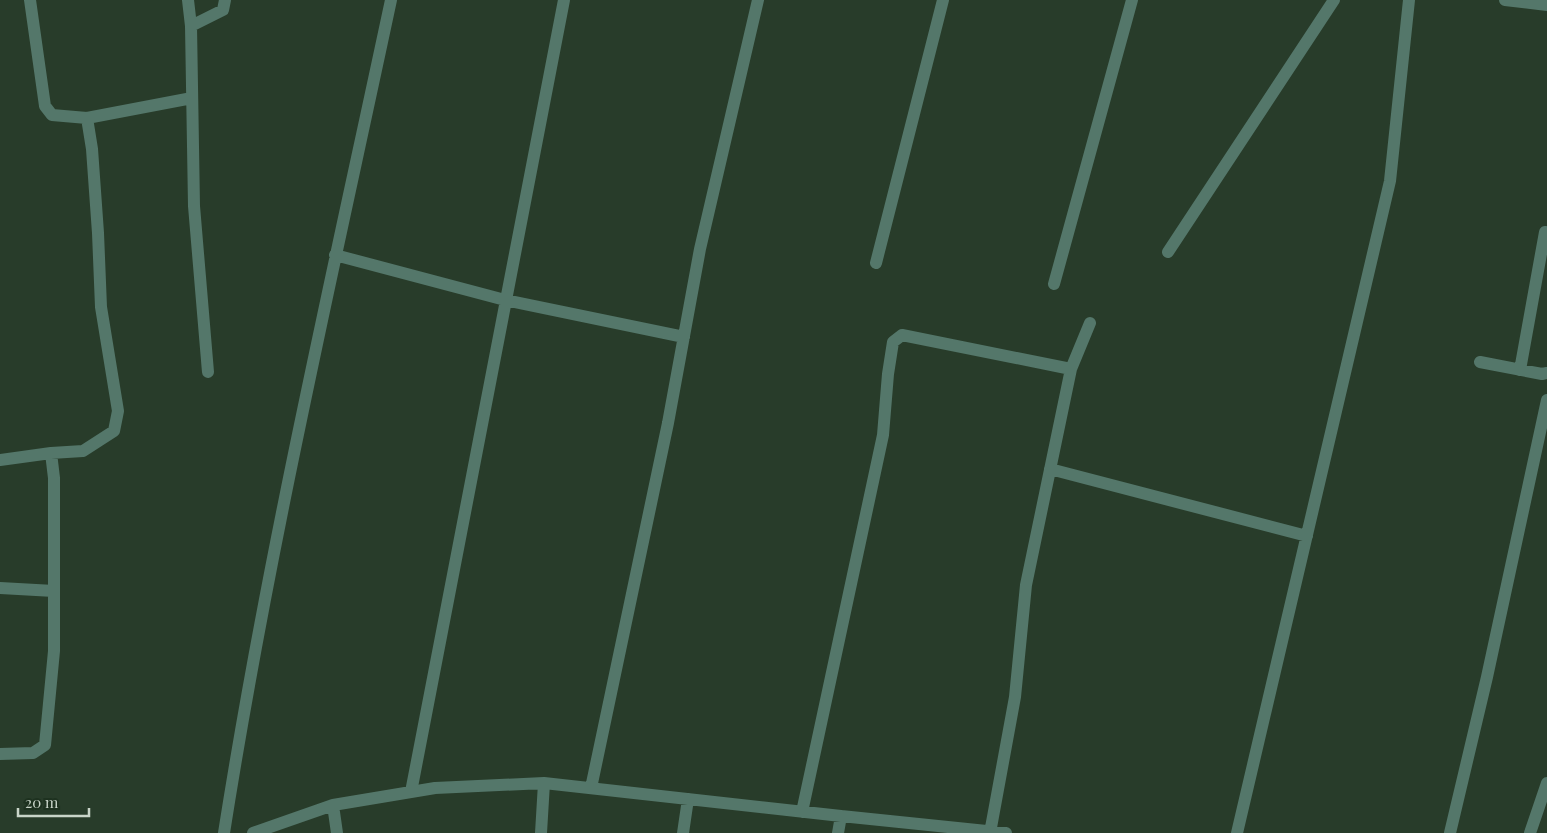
<svg xmlns="http://www.w3.org/2000/svg" width="1547" height="833" font-family="'Playfair Display',serif">
<style>
.lines{fill:none;stroke-linecap:round;stroke-linejoin:round}
.minor{stroke:#54776a;stroke-width:12}
</style>
<rect width="100%" height="100%" fill="#283c2a"/>
<g class="lines">
<path class="minor" d="M188,0L191,26L194,206L208,372
M1505,0L1547,5
M191,26L223,10L225,0
M87,118L192,98
M1168,252L1334,0
M335,255L505,300L684,337
M876,263L943,0
M1054,284L1132,0
M1480,362L1542,374L1547,373
M1520,370L1545,232
M0,460L51,453
M1050,469L1307,536
M0,588L54,591V478L51,453L83,451L114,431L118,411L101,307L98,233L92,149L87,118L52,115L45,106L30,0
M0,754L33,753L45,745L54,651V591
M591,788L668,423L700,249L758,0
M411,792L564,0
M333,805L337,833
M802,812L883,435L888,374L893,342L902,335L1071,369L1090,323
M224,833C268,553 332,277 391,0
M253,833L333,805L435,788L544,783L841,816L1006,833
M541,833L544,783
M683,833L688,799
M838,833L841,816
M990,833L1015,697L1026,585L1071,369
M1237,833L1390,181L1409,0
M1450,833L1487,677L1547,400
M1530,833L1547,783"/>
</g>
<path d="M18 808v8h71v-8" fill="none" stroke="#c9d5c9" stroke-width="2.5"/>
<text x="25" y="808" font-size="15" fill="#c9d5c9" stroke="#1e3220" stroke-width="4" paint-order="stroke">20 m</text>
</svg>
